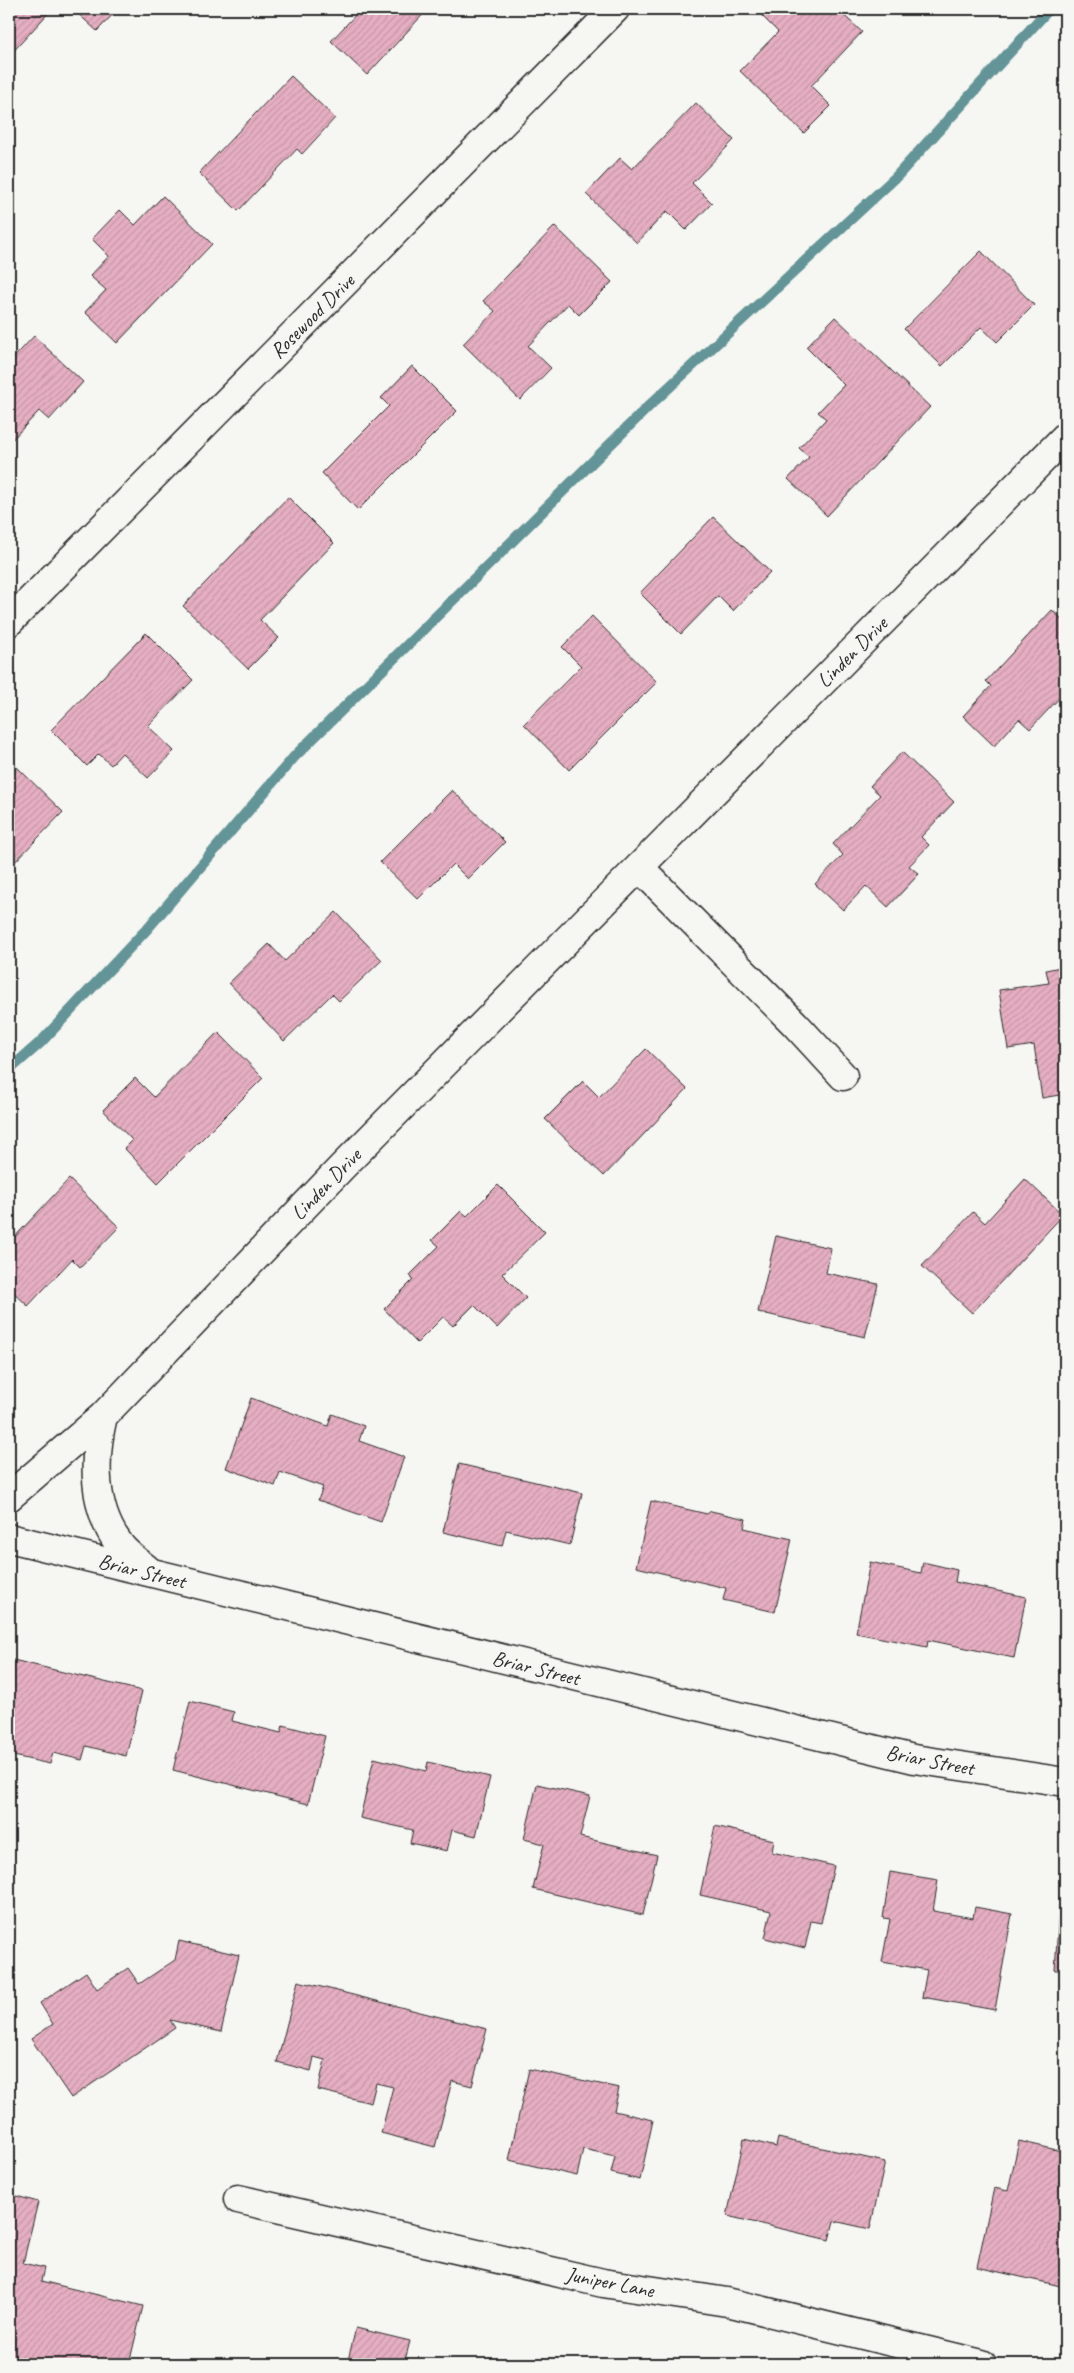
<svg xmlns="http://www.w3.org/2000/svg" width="1074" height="2373" font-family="Caveat,sans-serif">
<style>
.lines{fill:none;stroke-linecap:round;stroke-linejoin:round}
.stream{stroke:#639497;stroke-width:11}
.building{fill:url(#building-hatch);stroke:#2b2b2b}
.minor-casing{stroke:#2b2b2b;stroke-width:31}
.minor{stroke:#f6f6f2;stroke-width:28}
.labels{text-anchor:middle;stroke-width:4.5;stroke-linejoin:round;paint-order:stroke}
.street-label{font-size:21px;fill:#2b2b2b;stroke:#f6f6f2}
</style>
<defs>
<pattern id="building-hatch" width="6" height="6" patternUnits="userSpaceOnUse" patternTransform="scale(1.25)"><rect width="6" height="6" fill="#e6aec2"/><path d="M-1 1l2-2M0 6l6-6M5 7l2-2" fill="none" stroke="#c596a7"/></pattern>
</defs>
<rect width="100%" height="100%" fill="#f6f6f2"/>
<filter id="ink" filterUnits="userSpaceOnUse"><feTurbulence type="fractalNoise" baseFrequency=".02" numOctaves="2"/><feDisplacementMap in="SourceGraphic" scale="10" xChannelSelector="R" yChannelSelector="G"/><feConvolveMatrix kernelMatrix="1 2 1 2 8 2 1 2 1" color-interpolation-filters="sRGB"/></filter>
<g filter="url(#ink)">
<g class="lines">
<path class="stream" d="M9,1070L41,1042L147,929L295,756L650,405L896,177L1049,9"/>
</g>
<path class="building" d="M9,9H52L9,56Z
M73,9H118L97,31Z
M361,9H428L367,75L331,41Z
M767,9H837L862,32L811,86L831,106L804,133L740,71L778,32L761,15Z
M291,76L335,118L302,154L297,149L238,211L199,173Z
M696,103L734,140L692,183L712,203L686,230L667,211L637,243L586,194L620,158L632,169Z
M163,196L212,244L117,343L85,312L106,290L90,276L109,256L92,239L120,210L135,225Z
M555,226L612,282L579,315L568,304L528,346L551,368L520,400L463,344L495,311L483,301Z
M981,251L1034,305L997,342L981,327L942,366L904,329Z
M835,317L930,407L827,516L788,479L809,457L799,448L826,419L818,412L844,385L806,347Z
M34,336L83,382L49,420L39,411L9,443V363Z
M412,366L457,411L358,510L322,473L389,406L381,398Z
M288,497L334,543L260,620L279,638L248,669L183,606Z
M713,517L770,572L733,611L718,596L681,634L640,593Z
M1052,610L1065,622V692L1030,729L1019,719L994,746L963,716L991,686L986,681Z
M592,616L657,682L569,770L524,724L581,666L562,647Z
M146,633L193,680L148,726L174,751L148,778L122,753L111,765L99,754L87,766L51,730Z
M902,752L954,802L921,837L929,845L909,866L919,874L888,907L866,886L843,910L815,884L843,855L833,844L880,795L870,786Z
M17,767L63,812L9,868V776Z
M452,790L505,842L468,879L453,864L418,899L380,862Z
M336,912L382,960L339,1001L332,994L284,1041L229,983L269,944L285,961Z
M1065,966V1094L1042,1098L1034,1045L1008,1049L999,990L1049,983L1046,970Z
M218,1032L263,1078L158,1183L124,1148L132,1140L103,1110L135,1078L154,1097Z
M646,1049L687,1089L604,1176L545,1119L583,1081L599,1097Z
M69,1179L119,1227L80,1267L72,1259L28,1306L9,1288V1243Z
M1025,1179L1063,1215L972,1313L922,1266L973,1212L985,1223Z
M498,1185L545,1232L502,1274L526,1298L497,1328L474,1305L453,1326L443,1317L417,1343L384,1309L413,1280L410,1275L439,1246L432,1240L461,1211L467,1216Z
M776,1236L831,1248L826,1273L878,1284L865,1337L758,1312Z
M251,1398L328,1426L332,1414L364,1426L359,1441L404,1457L381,1522L318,1500L323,1487L280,1472L275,1486L226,1468Z
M459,1464L582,1493L570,1545L506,1530L502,1546L443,1532Z
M651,1501L707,1514L711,1511L746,1519L744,1528L792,1539L775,1612L723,1600L726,1588L636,1567Z
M870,1562L921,1573L923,1562L957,1570L955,1582L1026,1597L1014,1658L928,1640L927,1647L856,1633Z
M9,1659L142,1691L126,1756L86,1746L82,1760L53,1753L50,1764L9,1755Z
M190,1701L234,1712L232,1721L281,1733L283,1725L325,1736L308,1804L173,1770Z
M374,1758L426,1771L428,1762L490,1777L476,1836L452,1830L447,1851L410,1843L413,1830L360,1818Z
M537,1784L590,1796L580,1837L657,1855L643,1915L533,1889L544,1844L524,1839Z
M715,1826L774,1840L772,1852L834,1866L821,1923L811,1921L805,1948L765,1938L771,1911L700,1895Z
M890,1872L938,1880L933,1911L973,1918L975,1907L1012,1914L995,2010L922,1997L927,1970L882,1962L890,1919L883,1918Z
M1060,1895L1065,1896V1970H1055Z
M179,1941L239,1955L221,2032L170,2020L175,2028L71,2098L31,2039L53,2024L40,2003L86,1972L97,1989L128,1968L139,1984L175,1960Z
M298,1981L487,2029L472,2086L452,2081L435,2147L381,2133L393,2087L376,2083L371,2103L318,2090L325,2060L314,2057L311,2071L277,2062Z
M529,2069L619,2088L614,2111L653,2120L640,2180L611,2173L615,2156L583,2149L577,2176L509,2160Z
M778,2138L885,2162L870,2229L834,2221L829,2240L727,2216L744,2139L776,2147Z
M1019,2141L1065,2152V2287L977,2267L994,2188L1008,2191Z
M9,2194L38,2202L23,2263L44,2268L41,2281L143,2306L129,2364H9Z
M356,2328L410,2341L404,2364H347Z"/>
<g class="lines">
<defs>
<path id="minor" d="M9,622L615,9
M639,867L795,1024L843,1076
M103,1416C93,1458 92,1509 120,1545C127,1555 140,1563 149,1571
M9,1497L103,1416L342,1167L1065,437
M9,1538L914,1759L1065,1782
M238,2199L603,2283L727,2302L982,2364"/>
</defs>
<use href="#minor" class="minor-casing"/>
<use href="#minor" class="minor"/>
</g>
</g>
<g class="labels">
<g class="street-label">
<text transform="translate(312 316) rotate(-45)" y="7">Rosewood Drive</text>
<text transform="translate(852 652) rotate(-45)" y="7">Linden Drive</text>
<text transform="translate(326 1184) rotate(-46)" y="7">Linden Drive</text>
<text transform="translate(142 1571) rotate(14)" y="7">Briar Street</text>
<text transform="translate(536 1668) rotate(14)" y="7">Briar Street</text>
<text transform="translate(930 1760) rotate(11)" y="7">Briar Street</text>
<text transform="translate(610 2282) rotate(11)" y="7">Juniper Lane</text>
</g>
</g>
<rect width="1074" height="2373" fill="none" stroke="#f6f6f2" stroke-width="30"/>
<rect x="15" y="15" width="1044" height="2343" fill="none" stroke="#2b2b2b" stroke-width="2" filter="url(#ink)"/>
</svg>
